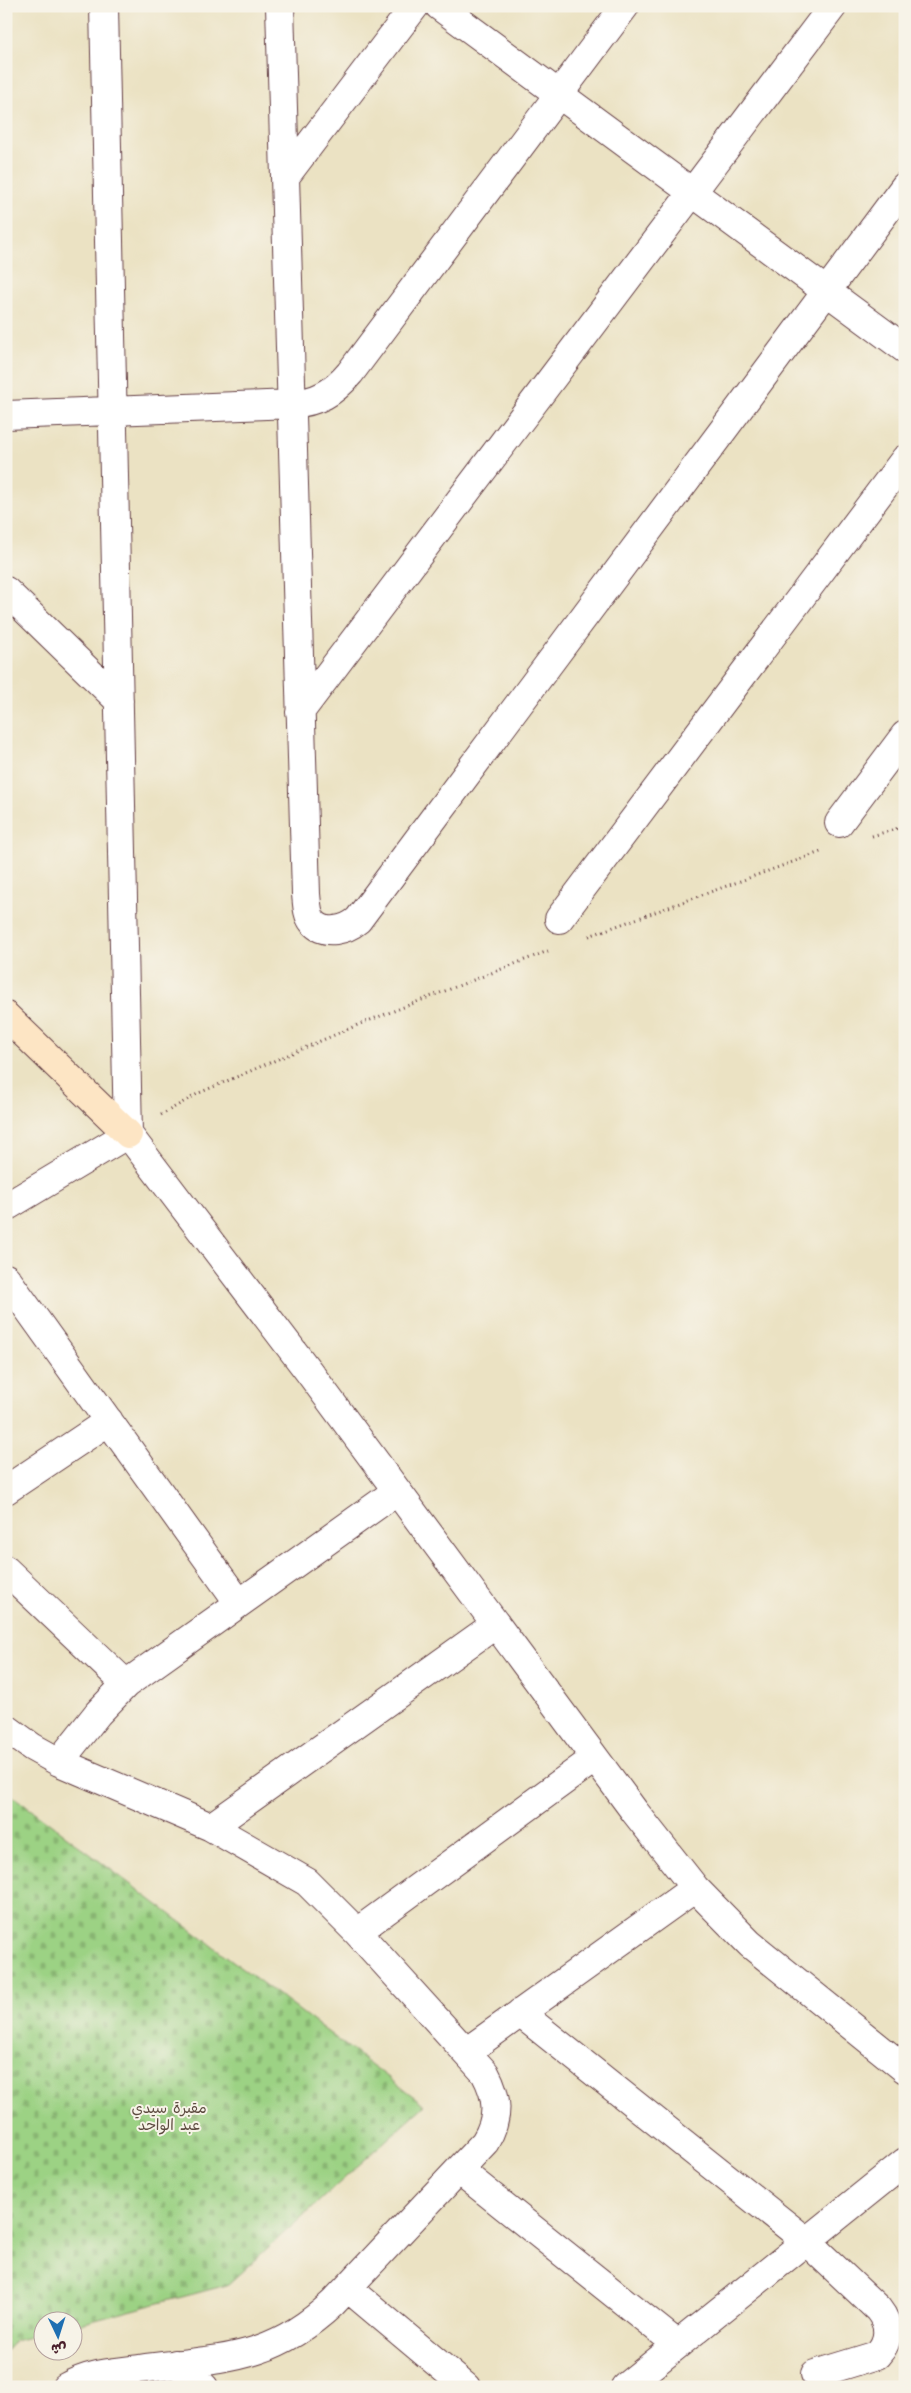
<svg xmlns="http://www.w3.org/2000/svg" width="911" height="2393" font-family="'Architects Daughter','Playpen Sans Arabic',sans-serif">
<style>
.cemetery{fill:url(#cemetery-stones);stroke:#737858}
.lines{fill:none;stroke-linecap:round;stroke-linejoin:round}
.street-casing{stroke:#623c42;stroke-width:30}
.secondary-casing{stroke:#623c42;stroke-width:30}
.path{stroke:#623c42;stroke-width:3;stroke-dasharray:1 4;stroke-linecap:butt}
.street{stroke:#fff;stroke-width:28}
.secondary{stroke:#fde5c4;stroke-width:28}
.labels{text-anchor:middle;stroke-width:4;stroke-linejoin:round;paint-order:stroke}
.park-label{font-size:15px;fill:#5e4c41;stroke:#f7f3e8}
</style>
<defs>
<pattern id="cemetery-stones" width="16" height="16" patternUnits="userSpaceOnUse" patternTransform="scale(1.25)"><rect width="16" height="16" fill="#9cd284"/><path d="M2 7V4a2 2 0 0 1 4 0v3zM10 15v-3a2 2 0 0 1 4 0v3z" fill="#88b472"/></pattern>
</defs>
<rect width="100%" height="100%" fill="#f7f3e8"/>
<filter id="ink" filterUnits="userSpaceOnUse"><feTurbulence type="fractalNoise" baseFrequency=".02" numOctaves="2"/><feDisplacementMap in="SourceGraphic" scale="10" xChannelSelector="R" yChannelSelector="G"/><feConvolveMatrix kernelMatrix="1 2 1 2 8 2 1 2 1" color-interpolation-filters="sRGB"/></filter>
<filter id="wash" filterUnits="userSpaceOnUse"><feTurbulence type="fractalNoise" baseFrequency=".0096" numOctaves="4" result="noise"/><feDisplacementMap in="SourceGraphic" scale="20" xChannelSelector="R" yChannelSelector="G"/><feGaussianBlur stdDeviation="1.12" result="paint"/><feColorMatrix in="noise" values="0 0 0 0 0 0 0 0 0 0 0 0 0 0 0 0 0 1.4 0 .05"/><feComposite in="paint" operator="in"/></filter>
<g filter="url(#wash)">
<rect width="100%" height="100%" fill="#ebe2c3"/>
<path class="cemetery" d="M6,1791L425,2105L227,2285L73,2326L72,2320H42V2334L15,2341L6,2351Z"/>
</g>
<g filter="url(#ink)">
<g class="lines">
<defs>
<path id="street" d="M104,6L128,1134L309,1372L635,1812L695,1888L750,1944L905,2069
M280,6L306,894C307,903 307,915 313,922C325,936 346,930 358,920L905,186
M439,6L905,349
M285,177L415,6
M6,415L291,404C318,402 333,393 350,373L625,6
M6,591L119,701
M300,712L833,6
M839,823L905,735
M559,919L905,459
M6,1207L128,1134
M6,1278L239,1603
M6,1490L109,1421
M6,1570L126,1684
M6,1728L32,1747L59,1762L211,1827L307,1882L357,1932L485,2073C498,2097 500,2117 485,2142L333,2303C269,2363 220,2358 139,2369C113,2372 89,2374 66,2387
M59,1762L98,1713L126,1684L397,1491
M211,1827L496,1624
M357,1932L595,1758
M520,2013L805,2240L878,2309C890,2324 891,2340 877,2355L815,2374
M466,2052L695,1888
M459,2170L677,2344
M348,2288L466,2387
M176,2364L204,2387
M625,2387L905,2162"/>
<path id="secondary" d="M6,1016L128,1134"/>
</defs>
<use href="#street" class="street-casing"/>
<use href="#secondary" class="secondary-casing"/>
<path class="path" d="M872,836L905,826
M589,936L823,851
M161,1115L199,1093L360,1024L548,951"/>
<use href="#street" class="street"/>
<use href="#secondary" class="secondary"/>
</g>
</g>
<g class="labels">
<g class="park-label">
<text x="169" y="2113">مقبرة سيدي<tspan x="169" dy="17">عبد الواحد</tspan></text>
</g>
</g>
<rect width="911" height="2393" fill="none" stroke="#f7f3e8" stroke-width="25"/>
<g transform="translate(58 2336) rotate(176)"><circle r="24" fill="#f7f3e8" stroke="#b29e9c"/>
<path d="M0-4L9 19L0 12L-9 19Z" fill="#1f6fb2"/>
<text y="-8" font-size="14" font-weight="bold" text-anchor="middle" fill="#4a1f2b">ش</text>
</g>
</svg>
